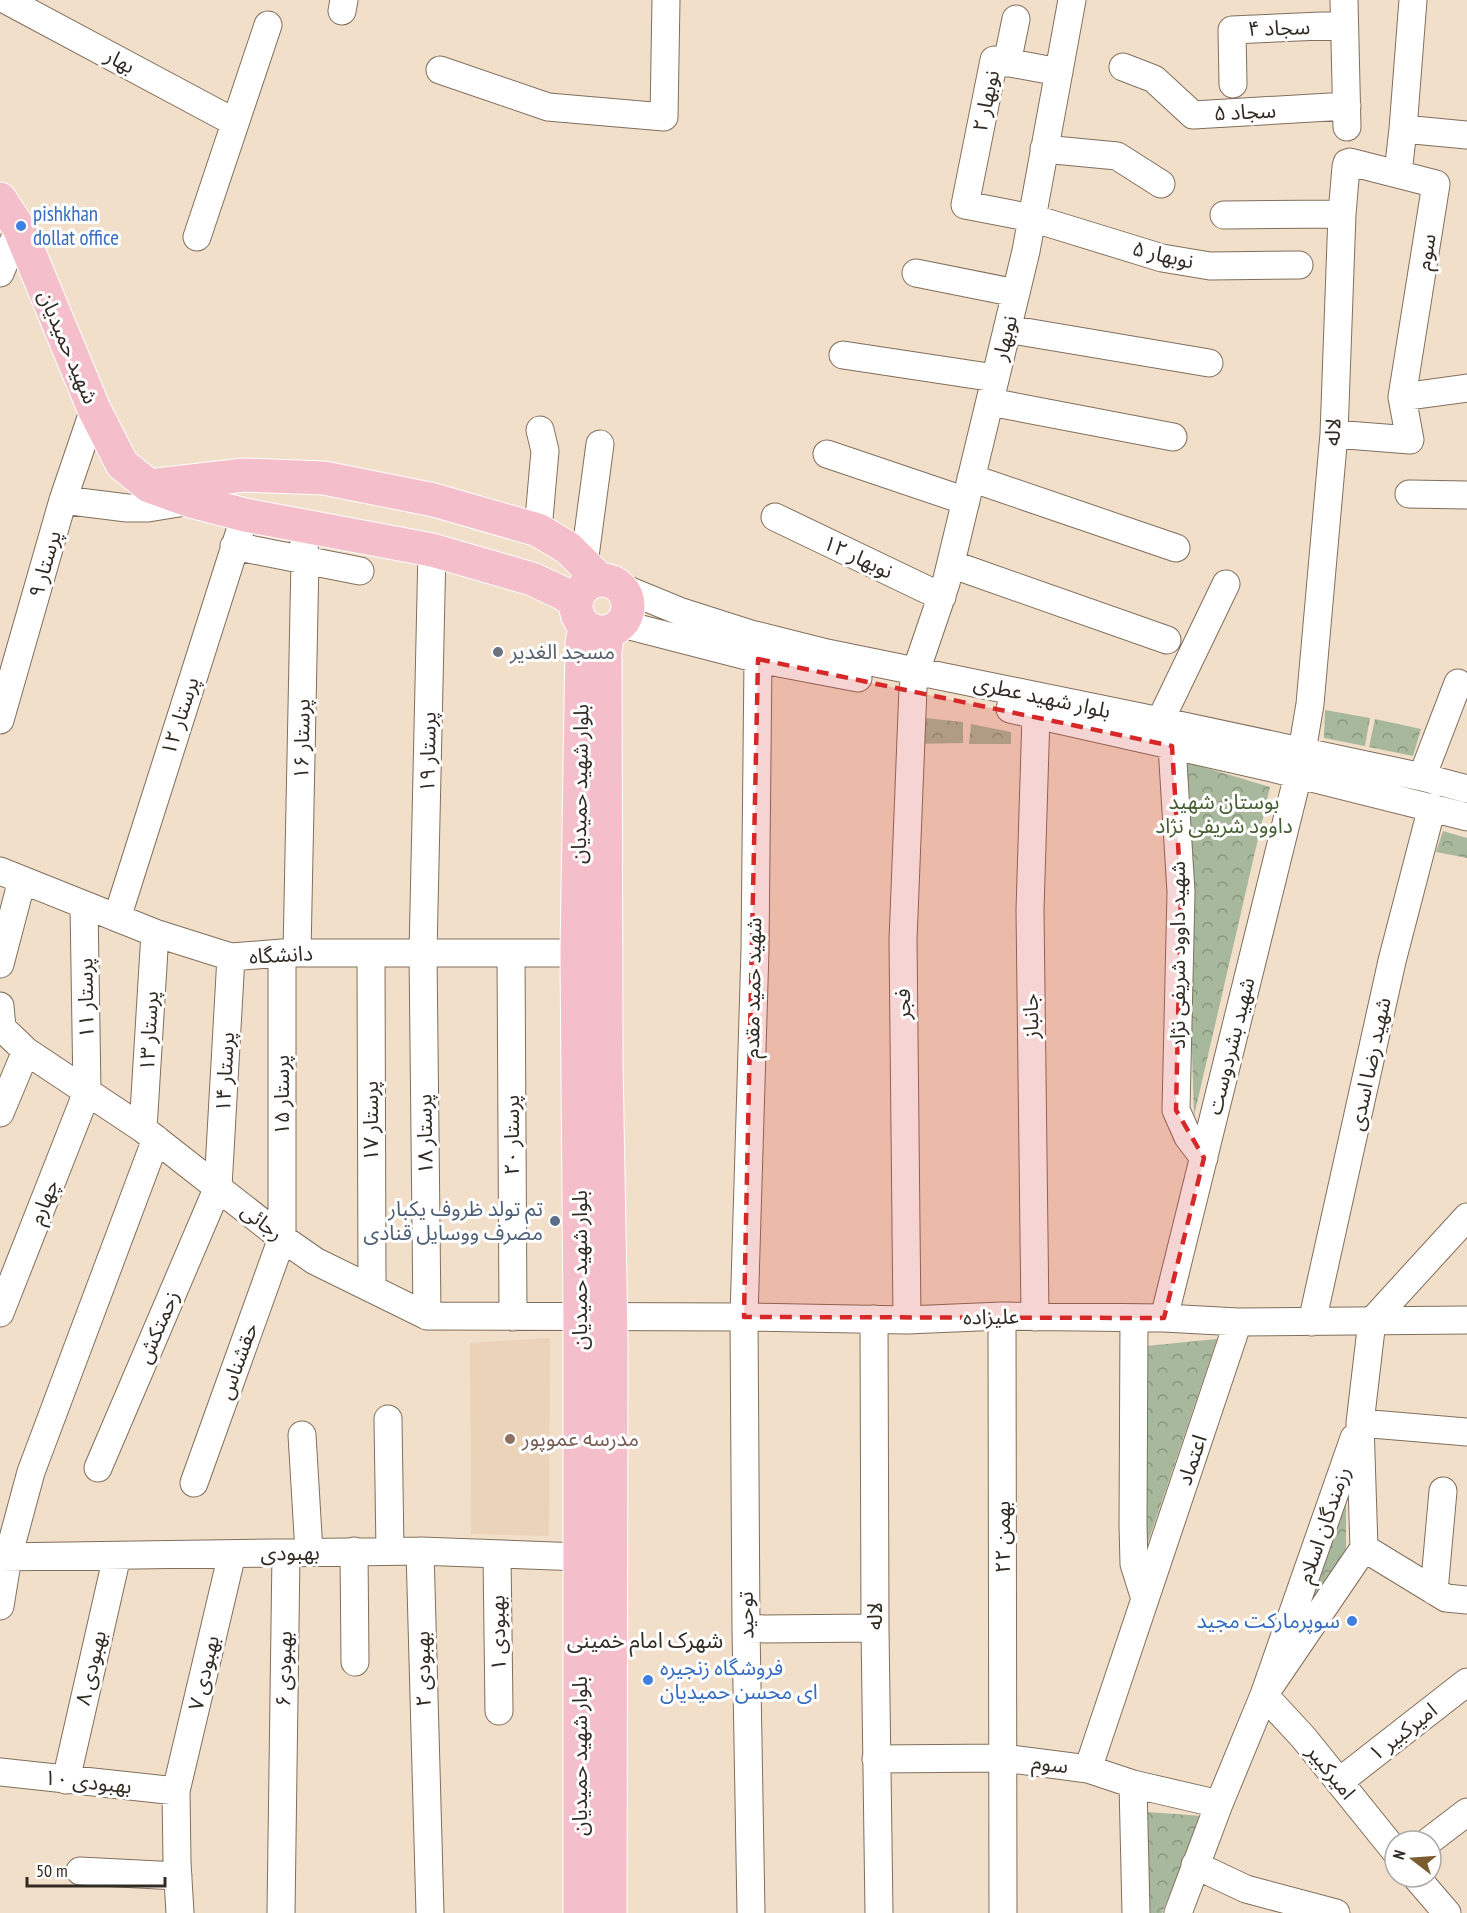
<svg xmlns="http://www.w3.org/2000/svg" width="1467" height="1913" font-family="'PT Sans Narrow','Noto Sans Arabic',sans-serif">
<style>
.built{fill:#ead3b8}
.park{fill:url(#park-crowns)}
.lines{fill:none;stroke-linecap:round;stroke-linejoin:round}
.minor-casing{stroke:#806f5c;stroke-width:29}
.major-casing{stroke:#fff;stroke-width:35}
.minor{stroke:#fff;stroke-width:27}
.major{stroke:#f4becb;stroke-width:33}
.marked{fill:#d62828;fill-opacity:0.2;stroke:#d62828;stroke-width:4.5;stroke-dasharray:12 8;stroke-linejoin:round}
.shop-dot{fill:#3f7fe0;stroke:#fff;stroke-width:2}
.worship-dot{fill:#6b7280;stroke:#fff;stroke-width:2}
.service-dot{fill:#5c6f8a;stroke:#fff;stroke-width:2}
.education-dot{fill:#8d6e63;stroke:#fff;stroke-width:2}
.labels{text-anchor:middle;stroke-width:6;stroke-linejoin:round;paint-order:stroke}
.street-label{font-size:21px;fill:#322b23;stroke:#fff}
.shop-label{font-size:21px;fill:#366cbe;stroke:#fff;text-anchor:start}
.worship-label{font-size:21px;fill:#5b616d;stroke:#fff;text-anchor:start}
.park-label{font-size:21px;fill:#455f30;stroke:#fff}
.service-label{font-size:21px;fill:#4e5e75;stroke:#fff;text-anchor:end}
.education-label{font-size:21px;fill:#785e54;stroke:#fff;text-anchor:start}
.neighbourhood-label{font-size:22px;fill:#322b23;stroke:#fff}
</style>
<defs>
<pattern id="park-crowns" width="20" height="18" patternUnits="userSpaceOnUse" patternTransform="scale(1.5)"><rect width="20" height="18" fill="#a7b89c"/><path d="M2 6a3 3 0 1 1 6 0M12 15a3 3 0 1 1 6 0" fill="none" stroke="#89967f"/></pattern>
</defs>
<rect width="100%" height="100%" fill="#f2dfca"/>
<path class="built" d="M550,1338L549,1536L471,1534L470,1343Z"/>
<path class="park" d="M1325,710L1370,718L1365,746L1324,738Z
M915,717L963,722V743L914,744Z
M1375,719L1421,729L1413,756L1369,747Z
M971,724L1011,732V744H969Z
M1183,761L1270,787L1194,1116Z
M1443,831L1467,838V858L1436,852Z
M1217,1339L1142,1560L1146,1346Z
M1346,1472V1560L1288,1643Z
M1147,1812L1202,1816L1162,1913H1148Z"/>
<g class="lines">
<defs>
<path id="minor" d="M6,0L234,122
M1344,0L1347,127
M342,11L344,0
M1007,63L1016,19
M1123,67L1154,79L1193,115L1347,106
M440,70L548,107L664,117L666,0
M1059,72L994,60L965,205L1032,218L1162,258L1210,266L1299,265
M1233,84L1232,30L1344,25
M1403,129L1467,135
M1044,149L1117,156L1161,184
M1398,173L1403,129L1413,0
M1224,215L1342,214
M197,237L268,25
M0,273L19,228
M916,273L1016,293
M1007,329L1209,363
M843,355L995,378
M1402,397L1467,388
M990,402L1173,437
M827,454L966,501
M971,478L1176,548
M1409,494L1467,495
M63,500L127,508H148L191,501
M775,517L942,597
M538,530L545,451L540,430
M234,546L360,571
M584,564L600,444
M951,564L1167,640
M623,588L679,611L751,634L827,653L1160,721L1422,777L1467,789
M622,624L758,659L858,678
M1010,709L1268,767L1467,817
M0,720L63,500L94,409
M1160,721L1226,584
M1172,746L1181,892L1176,1110L1188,1137L1204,1158
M1422,777L1458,683
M0,871L155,933L231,957L282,953H577
M117,918L245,515
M297,953L305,560L303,526
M371,953L372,1289
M511,953L513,1317
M0,964L22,880
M0,1006L2,1028L26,1051L143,1129L282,1238L315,1261L427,1316L744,1317L907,1320L1002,1316L1164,1318L1238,1322L1467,1320
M0,1113L26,1051
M143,1129L155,933
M0,1313L87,1092L84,905
M427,1316L423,953L432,550
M1002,1316L1003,1913
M1035,1317L1030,910L1036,715
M1134,1318L1133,1526L1134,1564L1145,1599
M1164,1318L1298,775L1310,704L1334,434L1342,214L1346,167L1347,163L1350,162L1436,184L1402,397L1410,440L1334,434
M874,1319L875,1628L879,1913
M907,1320L903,940L913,688L916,671L946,583L1026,251L1072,0
M1312,1322L1392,961L1432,807
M388,1419L390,1551
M1360,1423L1467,1432
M302,1435L309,1552
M98,1468L218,1187L231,957
M194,1483L282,1238V953
M1364,1548L1446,1598L1467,1600
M354,1551L355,1662
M420,1551L430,1913
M497,1555L499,1711
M0,1557L420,1551L580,1557
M1434,1591L1443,1491
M0,1606L8,1557L31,1472L156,1139
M746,1629L875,1628
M1264,1695L1364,1548L1360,1423L1372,1321L1467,1217
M1264,1695L1303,1737L1395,1851
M876,1759L1003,1758L1088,1769L1133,1784L1219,1804
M1088,1769L1238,1322
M0,1772L176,1791
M66,1780L117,1556
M1339,1782L1467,1682
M1133,1784L1136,1913
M1429,1841L1467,1812
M1195,1865L1246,1889L1336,1913
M80,1871L178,1876
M1416,1877L1447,1913
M180,1913L177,1862L176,1791L232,1554
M281,1913L286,1553
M751,1913L746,1629L744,1317L755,950L758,659
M1178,1913L1219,1804L1264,1695L1354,1438"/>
<path id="major" d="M0,199L19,228L94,409L122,464L149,486L191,501L245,515L432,550L532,579L562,593L576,602
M157,485L244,475L324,478L434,500L538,530L568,548L598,578
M576 606a26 26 0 1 1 52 0a26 26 0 1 1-52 0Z
M608,632L605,651L606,1063L611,1340L610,1913
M580,1913V1316L577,953L582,643L585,627"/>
</defs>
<use href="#minor" class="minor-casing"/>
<use href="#major" class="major-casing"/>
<use href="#minor" class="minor"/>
<use href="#major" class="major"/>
</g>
<path class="marked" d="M758,659L1172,746L1181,892L1176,1110L1204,1158L1164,1318L744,1317Z"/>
<g class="shop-dot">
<circle cx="21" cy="226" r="6"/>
<circle cx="1352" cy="1621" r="6"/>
<circle cx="648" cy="1680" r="6"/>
</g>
<circle class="worship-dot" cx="498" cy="652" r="6"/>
<circle class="service-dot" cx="555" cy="1221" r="6"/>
<circle class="education-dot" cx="510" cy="1439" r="6"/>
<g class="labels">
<g class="street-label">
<text transform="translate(1279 28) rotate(-2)" y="7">سجاد ۴</text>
<text transform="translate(120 61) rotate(28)" y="7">بهار</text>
<text transform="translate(986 101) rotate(-78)" y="7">نوبهار ۲</text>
<text transform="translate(1245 112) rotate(-3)" y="7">سجاد ۵</text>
<text transform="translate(1426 252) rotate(-81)" y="7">سوم</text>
<text transform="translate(1163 255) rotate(13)" y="7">نوبهار ۵</text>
<text transform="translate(1005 338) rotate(-76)" y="7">نوبهار</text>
<text transform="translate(68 347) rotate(67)" y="7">شهید حمیدیان</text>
<text transform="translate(1333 432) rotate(-87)" y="7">لاله</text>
<text transform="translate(858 557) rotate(25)" y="7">نوبهار ۱۲</text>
<text transform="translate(45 564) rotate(-74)" y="7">پرستار ۹</text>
<text transform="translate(1042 697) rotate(12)" y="7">بلوار شهید عطری</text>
<text transform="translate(180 716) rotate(-72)" y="7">پرستار ۱۲</text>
<text transform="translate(302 739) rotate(-89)" y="7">پرستار ۱۶</text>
<text transform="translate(428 752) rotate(-89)" y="7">پرستار ۱۹</text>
<text transform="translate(580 784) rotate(-89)" y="7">بلوار شهید حمیدیان</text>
<text transform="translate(281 955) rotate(-3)" y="7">دانشگاه</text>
<text transform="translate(1178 955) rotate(-90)" y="7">شهید داوود شریفی نژاد</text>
<text transform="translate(753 988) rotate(-89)" y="7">شهید حمید مقدم</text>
<text transform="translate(86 998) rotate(-91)" y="7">پرستار ۱۱</text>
<text transform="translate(903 1004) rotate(-91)" y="7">فجر</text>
<text transform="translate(1031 1016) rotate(-91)" y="7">جانباز</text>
<text transform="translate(149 1031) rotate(-87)" y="7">پرستار ۱۳</text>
<text transform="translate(1231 1046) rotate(-76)" y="7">شهید بشردوست</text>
<text transform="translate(1370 1064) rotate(-78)" y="7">شهید رضا اسدی</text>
<text transform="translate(225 1072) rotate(-87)" y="7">پرستار ۱۴</text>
<text transform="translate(282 1095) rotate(-90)" y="7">پرستار ۱۵</text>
<text transform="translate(371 1121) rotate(-90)" y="7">پرستار ۱۷</text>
<text transform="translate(425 1134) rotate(-91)" y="7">پرستار ۱۸</text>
<text transform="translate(512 1135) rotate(-90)" y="7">پرستار ۲۰</text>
<text transform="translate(44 1202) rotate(-68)" y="7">چهارم</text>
<text transform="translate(262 1222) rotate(38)" y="7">رجائی</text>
<text transform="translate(580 1270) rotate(-90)" y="7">بلوار شهید حمیدیان</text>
<text transform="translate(991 1317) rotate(-1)" y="7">علیزاده</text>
<text transform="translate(158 1327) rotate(-67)" y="7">زحمتکش</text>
<text transform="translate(238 1361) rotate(-70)" y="7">حقشناس</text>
<text transform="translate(1192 1460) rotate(-71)" y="7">اعتماد</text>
<text transform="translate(1324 1525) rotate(-71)" y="7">رزمندگان اسلام</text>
<text transform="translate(1003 1537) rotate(-90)" y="7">۲۲ بهمن</text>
<text transform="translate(290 1553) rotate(-1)" y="7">بهبودی</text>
<text transform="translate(746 1615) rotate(-91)" y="7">توحید</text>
<text transform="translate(875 1616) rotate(-90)" y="7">لاله</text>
<text transform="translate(498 1633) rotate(-91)" y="7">بهبودی ۱</text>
<text transform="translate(91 1668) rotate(-77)" y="7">بهبودی ۸</text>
<text transform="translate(284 1669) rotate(-89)" y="7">بهبودی ۶</text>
<text transform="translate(423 1669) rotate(-91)" y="7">بهبودی ۲</text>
<text transform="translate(204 1673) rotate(-77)" y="7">بهبودی ۷</text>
<text transform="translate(1403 1732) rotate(-38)" y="7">امیرکبیر ۱</text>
<text transform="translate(580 1756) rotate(-90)" y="7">بلوار شهید حمیدیان</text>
<text transform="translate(1050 1764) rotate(7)" y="7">سوم</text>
<text transform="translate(1331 1772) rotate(51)" y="7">امیرکبیر</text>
<text transform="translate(88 1782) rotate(6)" y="7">بهبودی ۱۰</text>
</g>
<g class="shop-label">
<text x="33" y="221">pishkhan<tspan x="33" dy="24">dollat office</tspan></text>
<text x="1340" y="1628" text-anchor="end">سوپرمارکت مجید</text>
<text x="660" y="1675">فروشگاه زنجیره<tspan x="660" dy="24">ای محسن حمیدیان</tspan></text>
</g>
<g class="worship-label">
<text x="510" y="659">مسجد الغدیر</text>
</g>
<g class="park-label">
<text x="1224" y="809">بوستان شهید<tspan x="1224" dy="24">داوود شریفی نژاد</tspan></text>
</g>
<g class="service-label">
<text x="543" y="1216">تم تولد ظروف یکبار<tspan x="543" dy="24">مصرف ووسایل قنادی</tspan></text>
</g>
<g class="education-label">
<text x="522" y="1446">مدرسه عموپور</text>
</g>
<g class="neighbourhood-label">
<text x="645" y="1648">شهرک امام خمینی</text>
</g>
</g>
<g transform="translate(1413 1859) rotate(287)"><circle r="28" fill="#ffffff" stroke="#adaaa7" stroke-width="1.5"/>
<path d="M0-4.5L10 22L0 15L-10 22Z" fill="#7a5e31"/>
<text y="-9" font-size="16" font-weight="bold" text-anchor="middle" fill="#322b23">N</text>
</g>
<path d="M27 1877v9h138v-9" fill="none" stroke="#322b23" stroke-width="3"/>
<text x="36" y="1877" font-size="18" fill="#322b23" stroke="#ffffff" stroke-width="4.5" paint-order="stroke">50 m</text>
</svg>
